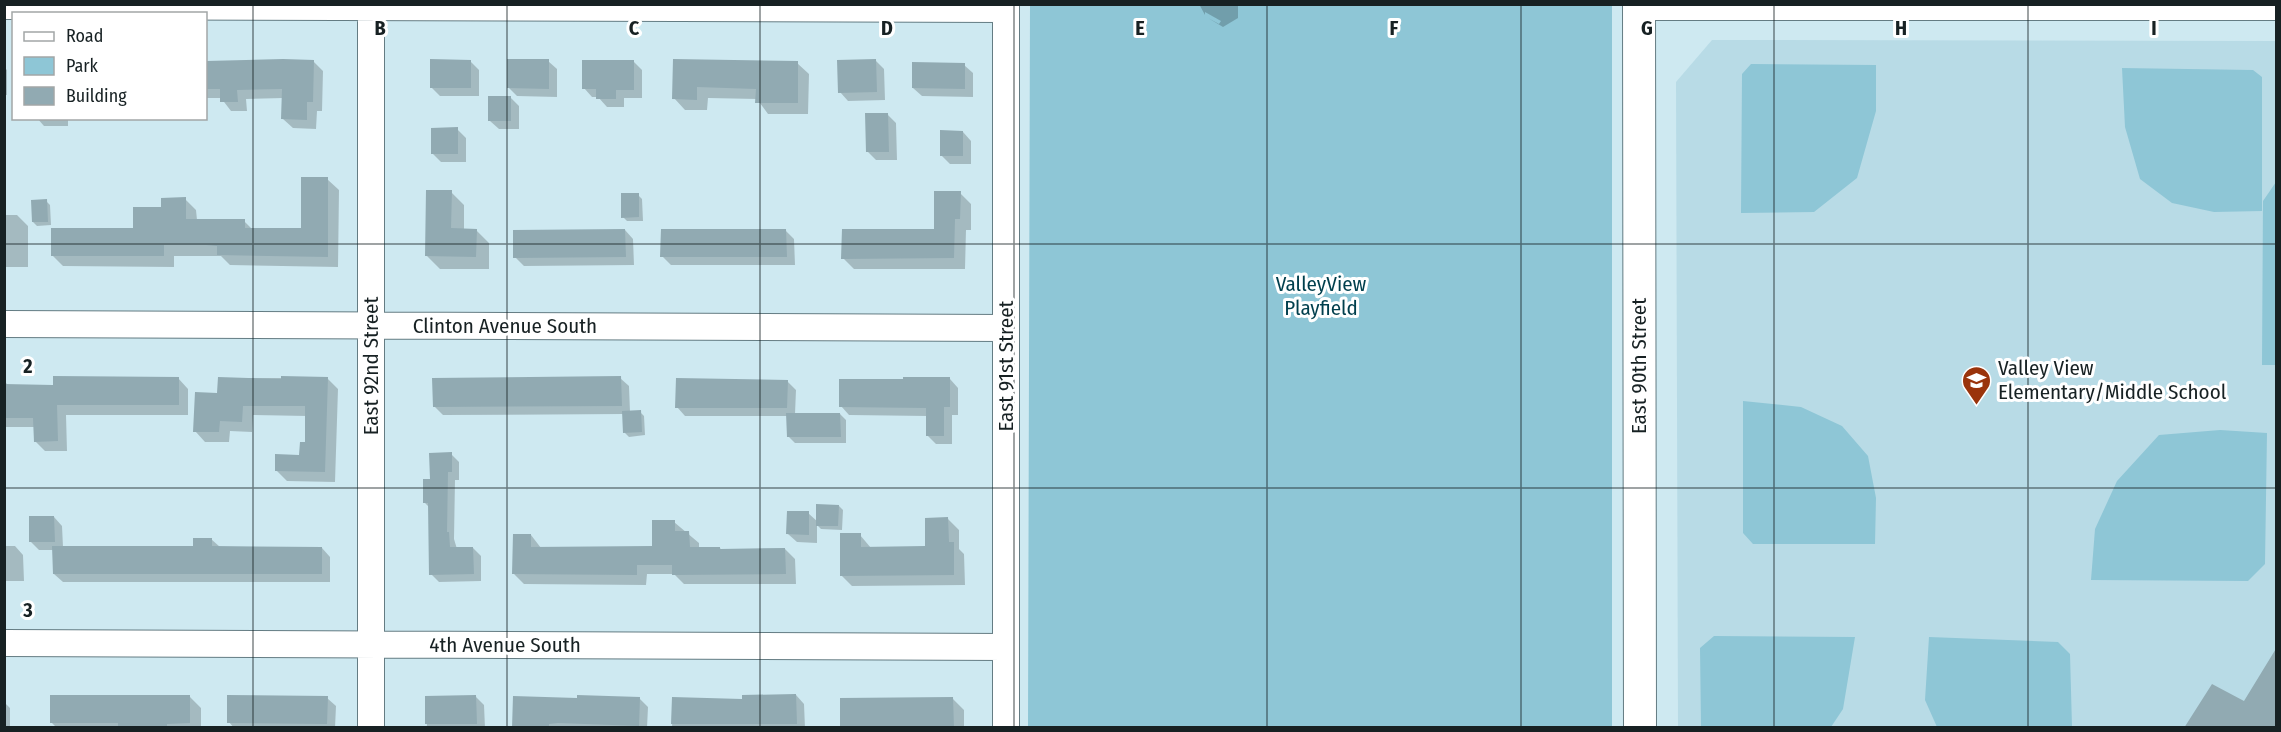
<svg xmlns="http://www.w3.org/2000/svg" width="2281" height="732" font-family="'Fira Sans Condensed',sans-serif">
<style>
.built{fill:#b8dbe6}
.green{fill:#8ec6d6}
.shadow{fill:#0003}
.building{fill:#91aab2}
.lines{fill:none;stroke-linecap:round;stroke-linejoin:round}
.minor-casing{stroke:#647c83;stroke-width:28}
.tertiary-casing{stroke:#647c83;stroke-width:34}
.minor{stroke:#fff;stroke-width:26}
.tertiary{stroke:#fff;stroke-width:32}
.grid{fill:none;stroke:#172123;stroke-width:1.5;stroke-opacity:0.55}
.labels{text-anchor:middle;stroke-width:6;stroke-linejoin:round;paint-order:stroke}
.park-label{font-size:21px;fill:#003f4d;stroke:#fff}
.street-label{font-size:21px;fill:#172123;stroke:#fff}
.poi-label{font-size:21px;fill:#172123;stroke:#fff;text-anchor:start}
.grid-label{font-size:20px;text-anchor:middle;font-weight:bold;fill:#172123;stroke:#fff;stroke-width:6;stroke-linejoin:round;paint-order:stroke}
</style>
<rect width="100%" height="100%" fill="#cee9f1"/>
<path class="built" d="M1712,40L2276,41V727H1678L1676,82Z"/>
<path class="green" d="M1030,5H1612V727H1028Z
M1751,64L1876,65V111L1857,178L1814,212L1741,213L1742,74Z
M2122,68L2253,70L2262,77V211L2214,212L2172,203L2140,179L2125,127Z
M2276,182V365H2262L2263,201Z
M1743,401L1801,407L1842,426L1868,456L1876,498L1875,544H1753L1743,533Z
M2220,430L2267,433L2265,564L2248,581L2091,580L2095,529L2117,481L2159,435Z
M1714,636L1855,637L1843,709L1831,727H1701L1700,648Z
M1929,637L2058,642L2070,654L2072,727H1937L1925,700Z"/>
<path class="shadow" d="M1199,4H1238V18L1223,27L1208,18L1219,24L1221,21L1205,12V15Z
M674,60L797,63L809,74L808,114H768L757,99L708,98L707,110H685L674,98Z
M206,61H313L323,71L322,111H317L316,129L293,128L283,119V98L246,99L247,111H231L221,98H206Z
M548,61L557,69V97L517,96L509,88Z
M876,61L884,69L885,100L848,101L840,92Z
M471,62L479,70V96H440L431,87Z
M634,62L642,70V98H624V107H607L598,97H592L584,88Z
M964,65L973,73V97L922,96L913,88Z
M4,67L7,70V95H4Z
M510,97L519,106V129H499L490,121Z
M887,114L896,123L897,160H876L868,152Z
M37,118H68V126H44Z
M457,129L466,138V162H441L433,154Z
M963,132L971,141V164H950L941,155Z
M327,179L339,190L338,267L230,265L221,256H174V267L63,266L52,255L135,229L162,208L185,199L196,210L197,220L244,221L253,230H302Z
M451,192L464,205V230H476L489,243V269H440L427,256Z
M960,193L971,204V230H966L965,269H854L843,258L935,231Z
M638,195L642,199L643,221H627L623,217Z
M46,201L50,205L51,225L37,226L33,222Z
M4,215H17L28,226V267H4Z
M625,230L633,239L634,265L524,266L515,257Z
M785,230L794,239L795,265H671L662,256Z
M178,378L188,389V415H66L67,451H45L35,441V427H4V381L9,386H54Z
M219,378H327L338,389L335,482L287,481L276,470L301,456L307,444V416L253,415L252,432L230,431L229,442H205L195,431L219,395Z
M620,378L629,386L630,412H640L644,416L645,435L629,437L625,433L624,414L443,415L434,406Z
M950,379L958,388V415H952V444H936L927,435V416L849,415L841,406Z
M787,381L796,390L795,414H840L846,420V443H795L788,436V416H685L677,407Z
M451,454L459,462V480H455L454,539L457,549L473,548L481,556V581L439,582L431,574L430,508L425,503L431,481Z
M839,506L843,510L842,530L821,529L817,525V543L797,542L788,534L808,513L818,522Z
M54,517L62,526L63,547L195,548L211,539L220,547L322,548L330,557V582H63L54,574V550H39L31,542Z
M948,519L959,530V549L964,554L965,585L852,586L841,575L860,535L871,548H927Z
M674,522L699,543V548H720L722,551L785,549L795,559L796,584H684L674,574H647L646,585L524,584L514,574L531,535L541,548H654Z
M4,546H15L23,555L24,581H4Z
M796,695L804,704L805,728H672L673,699L744,701Z
M190,697L201,708V728H57L51,722Z
M476,697L484,705L485,728H427L426,698Z
M327,698L336,706L335,728H234L229,722Z
M639,698L648,707L647,728H513L578,700Z
M953,699L964,710V728L841,725Z
M4,702L10,708V728H4Z"/>
<path class="building" d="M283,59L314,60L313,102H307V120L281,119L282,89L237,90L238,102H220V89H206V61Z
M430,59L471,60V88H430Z
M507,59H549V89L507,88Z
M673,59L798,61V103H755L756,89L697,87V100L672,99Z
M876,59L877,92L838,93L837,60Z
M582,60H634V90H616V99H596V89H582Z
M912,62L965,63V89L912,88Z
M488,96H511V121H488Z
M865,113H888L889,152H866Z
M458,127V154H431V128Z
M940,130L963,131V156H940Z
M301,177H328V257L217,255V246L206,245H164V256H51V228H133V207H161V198L186,197V219H245V228H301Z
M426,190H452L451,228L477,229L476,257L425,256Z
M934,191H961L960,219H955L954,258L841,259L842,229H934Z
M621,193H639V217L621,218Z
M47,199L48,222H32L31,200Z
M625,229L626,257L513,258V230Z
M661,229H786L787,257H660Z
M53,376L179,377V405H57L58,441L34,442L33,418H4V384L53,385Z
M281,376L328,377L325,472L275,471V454L299,455L300,442H305V406H243L242,422L220,421L219,432H193L195,392L217,393L218,377L281,379Z
M621,376L622,406L433,407L432,378Z
M903,377H950V407H944V436H926V408L839,407V379H903Z
M676,378L788,380L787,408H675Z
M641,410L642,432L623,433L622,411Z
M786,413H840L841,437H787Z
M452,452V472H448L447,532H449L450,547H473L474,574L429,575L428,503H423V479H430L429,453Z
M816,504L839,505L838,526H816Z
M787,511H809V535L786,534Z
M29,516H54L55,542H29Z
M948,517L949,542H954V575L840,576V533H861V547L925,546V518Z
M652,520H675V531H689L690,547H720V549L785,548L786,574L672,575V565H637V575L512,574L513,534H531V547L652,546Z
M193,538H212V546L322,547V574H53L52,546H193Z
M2277,647V728H2184L2212,684L2244,701Z
M796,694L797,724H671L672,697L742,699V695Z
M50,695H190V723L167,724V727L118,728V723H50Z
M227,695L328,696L327,724L227,723Z
M476,695L477,724H425V696Z
M577,695L640,697L639,726L558,723L549,724V728H512L513,696L577,698Z
M953,697L954,728L840,726V698Z"/>
<g class="lines">
<defs>
<path id="minor" d="M371,4V728
M1006,4V728
M4,6L1006,9
M1639,7H2276
M4,324L1006,328
M4,643L1006,647"/>
<path id="tertiary" d="M1639,4L1640,728"/>
</defs>
<use href="#minor" class="minor-casing"/>
<use href="#tertiary" class="tertiary-casing"/>
<use href="#minor" class="minor"/>
<use href="#tertiary" class="tertiary"/>
</g>
<path class="grid" d="M253,4V728M507,4V728M760,4V728M1014,4V728M1267,4V728M1521,4V728M1774,4V728M2028,4V728M4,244H2276M4,488H2276"/>
<defs>
<symbol id="school-pin" viewBox="-11 -11 22 30"><path d="M0 17L-7.5 6A9.5 9.5 0 1 1 7.5 6Z" fill="#9a340c" stroke="#fff"/><path d="M0-5L7-2L0 1L-7-2ZM-4 1L0 2.5L4 1V4Q0 6-4 4Z" fill="#fff"/></symbol>
</defs>
<g fill-rule="evenodd">
<use href="#school-pin" x="1960" y="364" width="33" height="45"/>
</g>
<g class="labels">
<g class="park-label">
<text x="1321" y="291">ValleyView<tspan x="1321" dy="24">Playfield</tspan></text>
</g>
<g class="street-label">
<text x="505" y="333">Clinton Avenue South</text>
<text transform="translate(371 366) rotate(-90)" y="7">East 92nd Street</text>
<text transform="translate(1006 366) rotate(-90)" y="7">East 91st Street</text>
<text transform="translate(1639 366) rotate(-90)" y="7">East 90th Street</text>
<text x="505" y="652">4th Avenue South</text>
</g>
<g class="poi-label">
<text x="1998" y="375">Valley View<tspan x="1998" dy="24">Elementary/Middle School</tspan></text>
</g>
</g>
<g class="grid-label">
<text x="380" y="35">B</text>
<text x="634" y="35">C</text>
<text x="887" y="35">D</text>
<text x="1140" y="35">E</text>
<text x="1394" y="35">F</text>
<text x="1647" y="35">G</text>
<text x="1901" y="35">H</text>
<text x="2154" y="35">I</text>
<text x="28" y="373">2</text>
<text x="28" y="617">3</text>
</g>
<rect width="2281" height="732" fill="none" stroke="#172123" stroke-width="12"/>
<rect x="12" y="12" width="195" height="108" fill="#ffffff" stroke="#a2a6a7" stroke-width="1.5"/>
<rect x="24" y="32" width="30" height="9" fill="#ffffff" stroke="#a2a6a7" stroke-width="1.5"/>
<text x="66" y="42" font-size="18" fill="#172123">Road</text>
<rect x="24" y="57" width="30" height="18" fill="#8ec6d6" stroke="#a2a6a7" stroke-width="1.5"/>
<text x="66" y="72" font-size="18" fill="#172123">Park</text>
<rect x="24" y="87" width="30" height="18" fill="#91aab2" stroke="#a2a6a7" stroke-width="1.5"/>
<text x="66" y="102" font-size="18" fill="#172123">Building</text>
</svg>
